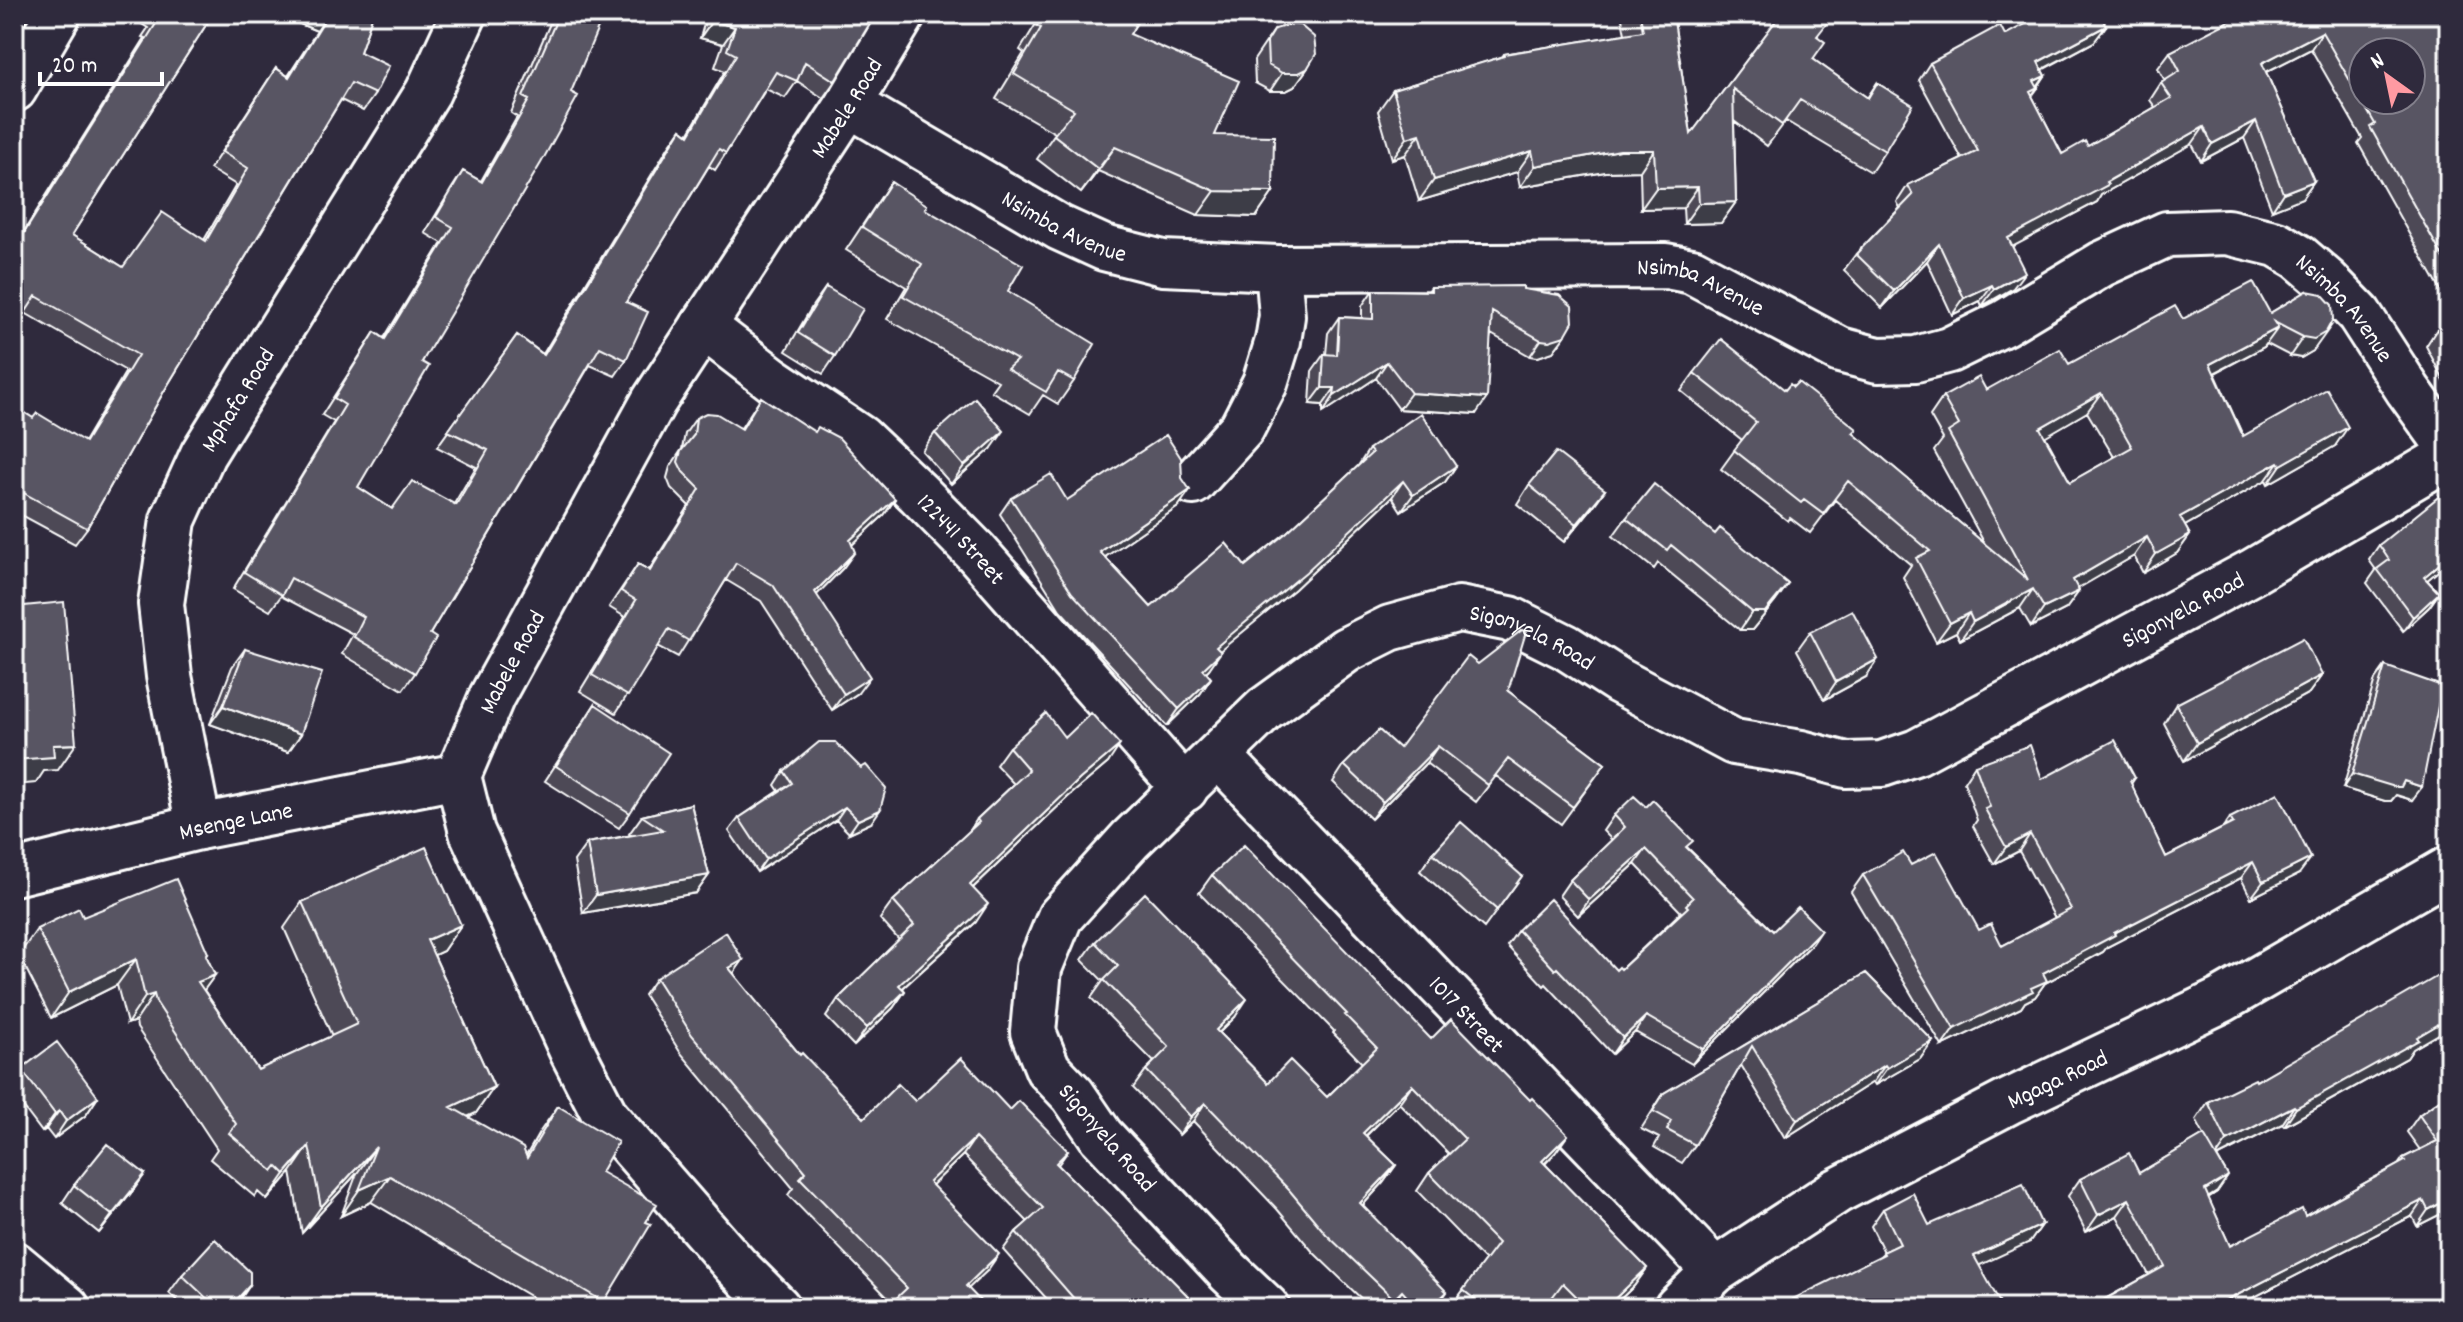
<svg xmlns="http://www.w3.org/2000/svg" width="2463" height="1322" font-family="Dekko,sans-serif">
<style>
.lines{fill:none;stroke-linecap:round;stroke-linejoin:round}
.minor-casing{stroke:#fff;stroke-width:50}
.minor{stroke:#2f2a3d;stroke-width:44}
.wall{fill:#4d4956;stroke:#fff;stroke-width:2;fill-rule:evenodd}
.shaded-wall{fill:#3e3c46;stroke:#fff;stroke-width:2}
.building{fill:#595564;stroke:#fff;stroke-width:2;fill-rule:evenodd}
.labels{text-anchor:middle;stroke-width:7;stroke-linejoin:round;paint-order:stroke}
.street-label{font-size:24px;fill:#fff;stroke:#2f2a3d}
</style>
<rect width="100%" height="100%" fill="#2f2a3d"/>
<filter id="ink" filterUnits="userSpaceOnUse"><feTurbulence type="fractalNoise" baseFrequency=".0125" numOctaves="2"/><feDisplacementMap in="SourceGraphic" scale="16" xChannelSelector="R" yChannelSelector="G"/><feConvolveMatrix kernelMatrix="1 2 1 2 8 2 1 2 1" color-interpolation-filters="sRGB"/></filter>
<g filter="url(#ink)">
<g class="lines">
<defs>
<g id="minor">
<path d="M14,89L58,14"/>
<path id="s1" d="M849,104L1060,228L1104,248L1163,263L1278,268L1666,266L1692,271L1840,350L1878,360L1916,359L1949,350L2004,323L2102,264L2167,234L2227,232L2277,244L2299,257L2327,281L2359,314L2408,390L2449,447"/>
<path id="s2" d="M703,326L772,379L860,438L918,493L976,552L1185,789"/>
<path d="M1193,482L1242,428L1265,383L1278,341L1282,316L1278,268"/>
<path id="s3" d="M1219,756L1715,1271"/>
<path id="s4" d="M199,827L169,676L161,604L173,520L203,454L428,92L464,14"/>
<path id="s5" d="M14,873L199,827L458,776"/>
<path d="M14,1264L67,1308"/>
<path id="s6" d="M778,1308L736,1266L606,1117L573,1053L472,832L458,776L492,696L654,401L849,104L903,14"/>
<path id="s7" d="M1267,1308L1229,1272L1101,1136L1073,1095L1048,1069L1033,1032L1039,968L1060,917L1130,840L1265,709L1346,650L1390,628L1459,609L1510,619L1566,647L1619,681L1734,742L1801,753L1846,765L1882,764L1917,752L2252,572L2449,456"/>
<path id="s8" d="M1677,1308L1715,1271L1837,1191L2008,1102L2222,1000L2449,869"/>
</g>
</defs>
<use href="#minor" class="minor-casing"/>
<use href="#minor" class="minor"/>
</g>
<path class="wall" d="M131,14H213L72,235L123,267L204,240L236,185L210,169L276,68L288,76L317,31L276,14H373L360,52L375,94L363,111L341,100L163,393L87,528L75,544L14,511V406L33,418L84,442L126,371L25,313L14,330V247L145,38L142,37L148,28L129,16Z
M556,14H585L422,362L358,487L392,509L454,504L476,467L437,447L517,335L543,354L669,146L681,129L688,134L725,71L715,67L723,44L700,38L707,14H862L835,81L823,98L797,81L785,98L766,89L726,153L715,170L709,166L626,302V360L615,376L590,365L430,634L415,673L403,690L342,654L353,634L281,596L270,611L233,589L334,422L322,415L375,332L384,338L442,243L425,233L452,188L463,171L481,181L517,117L511,113L551,21Z
M1042,14H1142L1130,34L1215,135L1273,192L1256,217L1198,215L1098,171L1081,193L1037,159L1055,133L996,99L1024,53L1020,50Z
M1621,14H1673L1691,134L1781,14L1818,36L1813,59L1867,98L1877,83L1885,151L1871,172L1786,121L1767,146L1734,121L1736,202L1721,223L1684,224L1683,208L1641,209L1640,171L1605,172L1520,187L1517,172L1419,201L1405,155L1392,159L1378,111L1393,90L1502,57L1504,54L1625,34Z
M2449,14V305L2358,143L2362,138L2311,49L2266,72L2314,181L2302,198L2272,210L2244,138L2201,161L2192,144L2101,195L2097,202L2012,246L2013,288L1982,306L1980,301L1952,315L1927,261L1882,308L1844,270L1856,254L1900,208L1897,202L1908,185L1962,159L1919,80L1930,63L2005,35L2106,26L2094,42L2042,70L2045,76L2032,96L2062,154L2088,146L2155,107L2150,100L2161,83L2165,81L2158,68L2170,52Z
M1275,29L1307,69L1294,87L1286,91H1270L1255,83L1254,60Z
M891,182L925,209L1008,291L1074,381L1058,404L1043,395L1030,414L991,391L998,381L887,319L906,287L846,250Z
M826,287L835,356L823,374L786,351L813,305Z
M1431,287L1523,289L1565,336L1553,352L1538,357L1530,356L1491,334L1476,414L1399,409L1376,378L1323,413V405L1310,404L1312,371L1324,354H1326L1328,333L1339,317L1362,318V306L1373,290L1428,291Z
M2307,291L2313,351L2301,358L2290,356L2267,344L2264,347L2215,373L2243,436L2335,446L2268,484L2266,480L2185,526L2190,535L2177,553L2143,573L2134,556L2078,588L2079,591L2066,609L2031,627L2020,608L1960,640L1956,632L1936,642L1903,577L1911,565L1835,500L1810,533L1790,518L1788,521L1721,469L1742,440L1681,391L1694,373L1785,390L1854,434L1985,544L1934,451L1943,439L1930,416L1943,397L1986,390L2069,364L2183,319L2270,313ZM2087,412L2114,457L2070,482L2045,436Z
M2449,324V380L2445,383L2426,346L2437,329Z
M761,397L895,499L884,515L852,545L843,568L816,595L858,693L832,710L761,601L726,580L678,657L658,646L616,713L580,691L625,617L609,607L638,564L649,570L689,506L671,488L667,478L670,467L682,449L685,434L696,418L741,428Z
M935,433L991,449L951,484L922,451Z
M1369,449L1456,466L1445,482L1401,511L1392,497L1295,589L1219,651L1209,669L1206,672L1211,678L1200,694L1167,726L1060,610L1000,514L1011,498L1067,500L1178,507L1105,557L1151,607L1245,566L1286,533L1358,466Z
M1529,485L1605,490L1592,508L1564,542L1517,504Z
M2449,502V562L2427,580L2439,593L2429,607L2403,631L2367,583L2376,570L2369,560L2379,545Z
M1626,518L1715,534L1788,584L1775,602L1752,630H1740L1658,563L1654,569L1613,536Z
M1810,632L1866,677L1824,700L1797,650Z
M245,649L301,734L288,752L210,724L232,667Z
M2385,666L2412,800L2396,795L2391,801H2385L2343,788L2375,680Z
M2322,675L2309,693L2184,761L2164,723L2176,704Z
M1508,691L1605,764L1561,824L1496,776L1476,802L1426,763L1371,819L1333,782L1344,765L1399,748Z
M595,704L630,813L619,828L545,781Z
M1065,738L1108,763L1068,797L973,888L976,922L903,988L905,991L893,1008L854,1046L826,1017L838,999L899,940L880,919L893,901L969,832L977,819L1014,784L996,765L1009,747Z
M1975,765L2042,779L2135,778L2131,784L2166,857L2223,828L2230,818L2299,874L2251,898L2241,878L2107,947L2103,952L2045,983L2035,997L2025,1002L2021,1008L1942,1046L1851,892L1863,875L1911,865L1979,930L2002,946L2055,918L2019,851L1994,864L1973,826L1977,820L1964,782Z
M784,771L871,823L849,833L836,820L757,872L729,831L739,818L779,791L775,785Z
M691,804L709,875L696,893L583,913L574,861L587,843L631,835L629,834L642,816Z
M1614,815L1688,848L1773,931L1810,946L1692,1064L1635,1032L1612,1054L1546,984L1544,986L1507,946L1518,930L1616,970L1621,969L1681,912L1635,864L1578,916L1559,896L1570,880L1612,840L1603,831Z
M1433,853L1522,876L1484,928L1420,871Z
M1212,875L1431,1039L1555,1153L1545,1164L1647,1268L1634,1286L1611,1308H1558L1551,1301L1545,1308H1450L1485,1261L1417,1191L1429,1173L1449,1154L1399,1103L1366,1136L1396,1165L1383,1183L1362,1206L1436,1308H1371L1313,1252L1277,1209L1193,1121L1179,1135L1133,1088L1146,1070L1154,1062L1091,998L1103,981L1082,960L1095,942L1235,1017L1219,1033L1268,1083L1327,1097L1362,1063L1333,1033L1334,1031L1199,893Z
M302,902L461,925L443,951L434,955L494,1087L476,1113L468,1117L526,1156L539,1133L558,1106L601,1172L646,1222L600,1308H550L371,1202L341,1216L357,1173L302,1233L291,1172L267,1200L258,1192L255,1197L210,1159L217,1149L137,1028L136,1021L127,1024L117,985L51,1018L19,955L37,929L83,917L208,953L206,956L215,975L204,990L258,1070L332,1036L284,928Z
M743,960L733,974L800,1055L864,1118L915,1101L1010,1110L1068,1151L1058,1165L1200,1308H1055L1003,1250L1016,1232L1028,1222L963,1155L932,1185L987,1271L892,1302L788,1195L793,1188L680,1052L644,995L656,978Z
M1866,973L1933,1041L1920,1059L1875,1085L1873,1082L1785,1138L1741,1065L1695,1145L1682,1163L1654,1147L1659,1138L1641,1129L1664,1093Z
M2449,974V1028L2413,1049L2407,1058L2284,1126L2282,1124L2217,1157L2228,1176L2217,1192L2208,1198L2230,1246L2305,1216L2398,1165L2403,1158L2420,1150L2407,1132L2419,1115L2449,1093V1210L2417,1226L2412,1216L2233,1308H2089L2149,1275L2117,1216L2086,1232L2068,1196L2080,1179L2139,1173L2204,1135L2196,1120L2208,1102L2256,1081Z
M21,1069L98,1097L86,1115L54,1139L46,1129L42,1132L14,1095V1079Z
M145,1174L132,1192L99,1233L62,1203L74,1185Z
M1883,1209L1929,1225H2042L2030,1242L1880,1256L1884,1252L1871,1226Z
M182,1275L250,1285L233,1308H185L169,1293Z"/>
<path class="shaded-wall" d="M276,14H328L317,31Z
M712,21L735,27L723,44L700,38Z
M2106,26L2094,42L2026,78L2038,62Z
M2322,32L2311,49L2250,80L2262,63Z
M1307,69L1294,87L1286,91H1270L1282,73Z
M2045,76L2036,89L2038,88L2026,104L2034,81Z
M2256,121L2244,138L2201,161L2212,144Z
M2204,127L2192,144L2101,195L2097,202L1997,255L2008,238Z
M1420,134L1405,155L1392,159L1407,138Z
M1115,147L1098,171L1081,193L1098,169Z
M1620,150H1654L1640,171L1605,172L1520,187L1535,166Z
M1532,151L1517,172L1419,201L1434,180Z
M2314,181L2302,198L2272,210L2283,193Z
M1698,187L1683,208L1641,209L1656,188Z
M1215,191L1273,192L1256,217L1198,215Z
M1736,202L1721,223L1684,224L1699,203Z
M1939,244L1927,261L1882,308L1894,291Z
M2025,272L2013,288L1982,306L1994,289Z
M1992,285L1980,301L1952,315L1964,298Z
M2331,326L2313,351L2301,358L2290,356L2303,337Z
M2278,328L2264,347L2197,382L2210,364Z
M1565,336L1553,352L1538,357L1530,356L1541,340Z
M1387,362L1376,378L1323,413L1334,396Z
M1322,388H1335L1323,405L1310,404Z
M1411,393L1487,398L1476,414L1399,409Z
M2101,393L2087,412L2027,447L2040,428Z
M2348,427L2335,446L2268,484L2281,465Z
M1004,431L991,449L951,484L964,466Z
M2279,462L2266,480L2167,536L2180,517Z
M1456,466L1445,482L1401,511L1413,495Z
M1403,481L1392,497L1295,589L1204,664L1216,647Z
M1190,490L1178,507L1089,568L1100,552Z
M1605,490L1592,508L1564,542L1577,524Z
M895,499L884,515L839,557L850,540Z
M2190,535L2177,553L2143,573L2156,554Z
M2147,537L2134,556L2060,599L2073,580Z
M855,552L843,568L803,609L815,592Z
M2449,556V562L2414,591L2424,577Z
M1788,584L1775,602L1752,630H1740L1752,612Z
M2033,589L2020,608L1960,640L1973,622Z
M2079,591L2066,609L2031,627L2044,608Z
M2439,593L2429,607L2403,631L2413,617Z
M1969,613L1956,632L1936,642L1950,623Z
M1221,652L1209,669L1192,685L1203,669Z
M1878,659L1866,677L1824,700L1836,682Z
M2322,675L2309,693L2184,761L2197,743Z
M870,677L858,693L832,710L844,694Z
M1211,678L1200,694L1167,726L1179,709Z
M223,706L301,734L288,752L210,724Z
M76,744L58,770L44,771L36,783L14,785V760L53,745Z
M1120,745L1108,763L1068,797L958,902L970,885L1080,779Z
M1438,746L1426,763L1371,819L1383,802Z
M2352,774L2404,781L2422,787L2412,800L2396,795L2391,801H2385L2343,788Z
M845,807L836,820L757,872L766,859Z
M880,810L871,823L849,833L858,820Z
M2030,834L2019,851L1994,864L2006,847Z
M1646,849L1635,864L1578,916L1589,900Z
M2311,858L2299,874L2251,898L2263,882Z
M2253,862L2241,878L2107,947L2103,952L2045,983L2035,997L2025,1002L2021,1008L1942,1046L1954,1029L2043,973L2114,933Z
M709,875L696,893L583,913L596,895Z
M988,904L976,922L887,1002L899,985Z
M461,925L443,951L409,967L427,940Z
M1821,930L1810,946L1692,1064L1703,1049Z
M136,959L117,985L51,1018L69,992Z
M743,960L731,977L729,968Z
M215,975L196,1001L198,982Z
M905,991L893,1008L854,1046L867,1028Z
M154,994L136,1021L127,1024L145,997Z
M1247,999L1235,1017L1203,1048L1216,1030Z
M1646,1016L1635,1032L1612,1054L1623,1038Z
M2449,1018V1028L2413,1049L2407,1058L2284,1126L2296,1108Z
M1933,1041L1920,1059L1875,1085L1887,1068Z
M1885,1065L1873,1082L1785,1138L1797,1120Z
M1412,1085L1399,1103L1350,1151L1363,1133Z
M494,1087L476,1113L432,1133L451,1107Z
M98,1097L86,1115L54,1139L66,1121Z
M1205,1103L1193,1121L1179,1135L1191,1117Z
M2294,1106L2282,1124L2215,1158L2227,1141Z
M59,1111L46,1129L42,1132L55,1114Z
M1568,1135L1555,1153L1529,1179L1542,1161Z
M975,1138L963,1155L917,1200L929,1182Z
M309,1146L291,1172L267,1200L285,1174Z
M376,1147L357,1173L302,1233L321,1207Z
M1396,1165L1383,1183L1348,1221L1360,1203Z
M145,1174L132,1192L99,1233L112,1215Z
M390,1176L371,1202L341,1216L359,1190Z
M2228,1176L2217,1192L2193,1207L2205,1190Z
M2129,1199L2117,1216L2086,1232L2098,1215Z
M2449,1199V1210L2417,1226L2428,1210Z
M2423,1200L2412,1216L2233,1308H2212Z
M2042,1225L2030,1242L1963,1273L1974,1256Z
M999,1254L987,1271L953,1303L966,1286Z
M1647,1268L1634,1286L1611,1308H1605Z
M250,1285L238,1303L233,1308H229Z
M1402,1291L1390,1308H1388L1394,1299Z
M1447,1292L1436,1308H1430Z"/>
<path class="building" d="M158,14H213L72,235L123,267L162,212L206,241L248,168L222,152L276,68L289,77L328,14H373L360,52L389,66L375,94L351,83L163,393L87,528L22,492L17,501L14,499V406L33,418L37,413L85,442L138,355L36,296L14,330V249L157,22L154,20Z
M559,14H585L601,21L571,92L578,96L541,163L422,362L429,366L358,487L392,509L412,481L456,505L488,450L448,431L517,335L544,355L681,129L689,135L736,55L727,50L735,27L712,21L714,14H862L872,20L835,81L805,62L797,81L776,72L726,153L719,149L626,302L648,312L626,360L600,347L430,634L436,638L415,673L354,637L364,617L291,578L282,595L244,572L345,405L334,398L375,332L385,339L453,227L436,217L463,171L482,182L529,100L523,97Z
M1044,14H1142L1130,34L1239,81L1215,135L1274,136L1273,192L1215,191L1115,147L1098,169L1054,135L1074,110L1014,74L1041,28L1037,26Z
M1640,14H1673L1691,134L1781,14H1818L1828,22L1817,36L1825,42L1813,59L1868,98L1877,83L1913,105L1885,151L1800,100L1782,125L1733,89L1736,202L1699,203L1698,187L1656,188L1654,150H1620L1535,166L1532,151L1434,180L1420,134L1407,138L1393,90L1504,56V54L1643,31Z
M2044,14H2100L2106,26L2038,62L2045,76L2034,81L2038,88L2030,92L2062,154L2085,141L2088,146L2171,98L2161,83L2180,71L2170,52L2243,14H2449V268L2370,127L2375,124L2322,32L2262,63L2314,181L2283,193L2256,121L2212,144L2204,127L2106,182L2108,185L2008,238L2025,272L1994,289L1992,285L1964,298L1939,244L1894,291L1856,254L1913,195L1908,185L1978,151L1930,63L2000,25L2005,35ZM2363,52H2411V100H2363Z
M1292,24L1300,25L1314,37L1316,54L1307,69L1299,73H1282L1268,65L1267,42L1275,29Z
M891,182L927,205L925,209L1023,265L1008,291L1095,344L1074,381L1058,372L1046,392L1007,369L1017,360L903,296L922,264L862,227Z
M2253,282L2270,313L2307,291L2322,294L2332,305L2333,319L2326,332L2314,339L2303,337L2274,322L2278,328L2210,364L2243,436L2327,389L2348,427L2281,465L2279,462L2180,517L2190,535L2156,554L2147,537L2073,580L2079,591L2044,608L2033,589L1973,622L1969,613L1950,623L1916,558L1930,551L1848,481L1823,514L1804,500L1801,503L1734,450L1756,422L1694,373L1721,339L1785,390L1790,384L1793,387L1798,382L1857,429L1853,433L2028,580L1948,432L1959,425L1943,397L1979,377L1986,390L2060,349L2069,364L2175,306L2183,319ZM2101,393L2132,447L2070,482L2040,428Z
M1523,286V289L1559,295L1572,306L1573,322L1565,336L1549,341L1541,340L1492,312L1487,398L1411,393L1387,362L1334,396L1335,388H1322L1324,354L1337,355L1339,317L1373,319V290L1431,291V287Z
M826,287L863,309L835,356L798,333Z
M2449,324V352L2437,329Z
M761,397L815,432L818,427L839,438L895,499L850,540L855,552L815,592L870,677L844,694L773,585L736,563L689,641L669,629L628,696L592,675L636,600L621,591L638,564L650,571L700,489L683,472L678,462L681,451L694,435L696,418L706,413L717,414L742,429Z
M975,398L1004,431L964,466L935,433Z
M1421,413L1456,466L1413,495L1403,481L1306,572L1216,647L1221,652L1203,669L1211,678L1179,709L1072,593L1011,498L1051,474L1067,500L1166,435L1181,458L1182,478L1190,490L1100,552L1151,607L1226,543L1245,566L1286,533L1372,453L1369,449Z
M1556,452L1605,490L1577,524L1529,485Z
M1654,484L1715,534L1720,528L1788,584L1765,612H1752L1671,545L1667,550L1626,518Z
M2442,494L2449,502V556L2424,577L2439,593L2413,617L2377,569L2389,560L2379,545Z
M64,602L76,744L53,745L54,757L14,760V607Z
M1852,610L1878,659L1836,682L1810,632Z
M1522,630L1526,632L1508,691L1605,764L1573,807L1508,759L1488,785L1438,746L1383,802L1344,765L1379,730L1399,748L1468,656L1478,664Z
M2303,638L2322,675L2197,743L2176,704Z
M245,649L322,673L301,734L223,706Z
M2385,666L2442,686L2422,787L2404,781L2401,787H2395L2352,774Z
M595,704L669,753L630,813L556,766Z
M1046,713L1065,738L1091,713L1120,745L1080,779L970,885L988,904L899,985L905,991L867,1028L838,999L914,925L893,901L979,822L977,819L1029,770L1009,747Z
M2115,740L2135,778L2130,781L2166,857L2233,823L2230,818L2278,793L2311,858L2263,882L2253,862L2114,933L2115,935L2043,973L2047,981L2031,988L2033,991L1954,1029L1863,875L1903,852L1911,865L1936,852L1979,930L1991,924L2002,946L2071,909L2030,834L2006,847L1985,809L1990,807L1975,765L2030,745L2042,779Z
M819,742H835L861,768L866,765L886,788L880,810L858,820L845,807L766,859L739,818L792,783L784,771Z
M1634,796L1646,807L1653,800L1693,841L1686,847L1773,931L1798,907L1821,930L1703,1049L1646,1016L1623,1038L1557,968L1555,970L1518,930L1550,899L1616,970L1619,967L1621,969L1688,907L1686,905L1693,898L1646,849L1589,900L1570,880L1625,827L1614,815Z
M691,804L709,875L596,895L587,843L663,830L642,816Z
M1461,822L1522,876L1497,910L1433,853Z
M1244,845L1431,1039L1451,1019L1530,1100L1532,1098L1568,1135L1542,1161L1647,1268L1605,1308H1588L1563,1283L1544,1308H1486L1463,1290L1498,1243L1429,1173L1465,1139L1412,1085L1363,1133L1396,1165L1360,1203L1447,1292L1430,1308H1417L1402,1291L1394,1299L1326,1234L1290,1191L1205,1103L1191,1117L1146,1070L1169,1047L1104,980L1118,966L1095,942L1145,893L1247,999L1216,1030L1268,1083L1290,1060L1327,1097L1377,1048L1345,1015L1347,1014L1212,875Z
M426,847L461,925L427,940L494,1087L451,1107L523,1148L527,1158L558,1106L618,1142L601,1172L657,1204L646,1222L651,1224L604,1302L390,1176L359,1190L376,1147L321,1207L309,1146L285,1174L277,1166L273,1171L229,1133L236,1124L156,1002L154,994L145,997L136,959L69,992L37,929L79,908L83,917L176,879L208,953L206,955L215,975L198,982L258,1070L357,1024L302,902Z
M726,932L743,960L729,968L800,1055L802,1053L864,1118L898,1084L915,1101L961,1058L1010,1110L1019,1101L1068,1151L1056,1163L1200,1308H1082L1016,1232L1043,1208L975,1138L929,1182L999,1254L966,1286L987,1308H886L907,1288L800,1178L806,1172L692,1035L656,978Z
M1866,973L1933,1041L1887,1068L1885,1065L1797,1120L1752,1046L1695,1145L1667,1130L1671,1121L1653,1111L1664,1093Z
M2443,973L2445,976L2449,974V1018L2417,1037L2419,1040L2296,1108L2294,1106L2227,1141L2208,1102L2255,1079L2256,1081Z
M57,1042L98,1097L66,1121L59,1111L55,1114L21,1069Z
M2449,1093V1199L2428,1210L2423,1200L2212,1308H2089L2165,1266L2129,1199L2098,1215L2080,1179L2129,1153L2139,1173L2204,1135L2228,1176L2205,1190L2230,1246L2302,1209L2305,1216L2405,1161L2403,1158L2437,1141L2419,1115Z
M107,1144L145,1174L112,1215L74,1185Z
M2023,1184L2042,1225L1974,1256L2003,1308H1775L1884,1254L1883,1252L1900,1244L1883,1209L1913,1193L1929,1225Z
M215,1239L250,1272V1285L229,1308H217L182,1275Z"/>
</g>
<g class="labels">
<g class="street-label">
<text dy="8" stroke="none"><textPath href="#s6" startOffset="1404">Mabele Road</textPath></text>
<text dy="8" stroke="none"><textPath href="#s1" startOffset="248">Nsimba Avenue</textPath></text>
<text dy="8" stroke="none"><textPath href="#s1" startOffset="896">Nsimba Avenue</textPath></text>
<text dy="8" stroke="none"><textPath href="#s1" startOffset="1616">Nsimba Avenue</textPath></text>
<text dy="8" stroke="none"><textPath href="#s4" startOffset="448">Mphafa Road</textPath></text>
<text dy="8" stroke="none"><textPath href="#s2" startOffset="336">122441 Street</textPath></text>
<text dy="8" stroke="none"><textPath href="#s7" startOffset="1794">Sigonyela Road</textPath></text>
<text dy="8" stroke="none"><textPath href="#s7" startOffset="1076">Sigonyela Road</textPath></text>
<text dy="8" stroke="none"><textPath href="#s6" startOffset="756">Mabele Road</textPath></text>
<text dy="8" stroke="none"><textPath href="#s5" startOffset="228">Msenge Lane</textPath></text>
<text dy="8" stroke="none"><textPath href="#s3" startOffset="358">1017 Street</textPath></text>
<text dy="8" stroke="none"><textPath href="#s8" startOffset="446">Mgaga Road</textPath></text>
<text transform="translate(1108 1137) rotate(49)" y="8">Sigonyela Road</text>
</g>
</g>
<rect width="2463" height="1322" fill="none" stroke="#2f2a3d" stroke-width="48"/>
<rect x="24" y="24" width="2415" height="1274" fill="none" stroke="#fff" stroke-width="3" filter="url(#ink)"/>
<g transform="translate(2387 76) rotate(327)"><circle r="38" fill="#2f2a3d" stroke="#827f8b" stroke-width="2"/>
<path d="M0-6L14 30L0 20L-14 30Z" fill="#ff9aa2"/>
<text y="-12" font-size="22" font-weight="bold" text-anchor="middle" fill="#ffffff">N</text>
</g>
<path d="M40 72v12h122v-12" fill="none" stroke="#ffffff" stroke-width="4"/>
<text x="52" y="72" font-size="24" fill="#ffffff" stroke="#2f2a3d" stroke-width="6" paint-order="stroke">20 m</text>
</svg>
